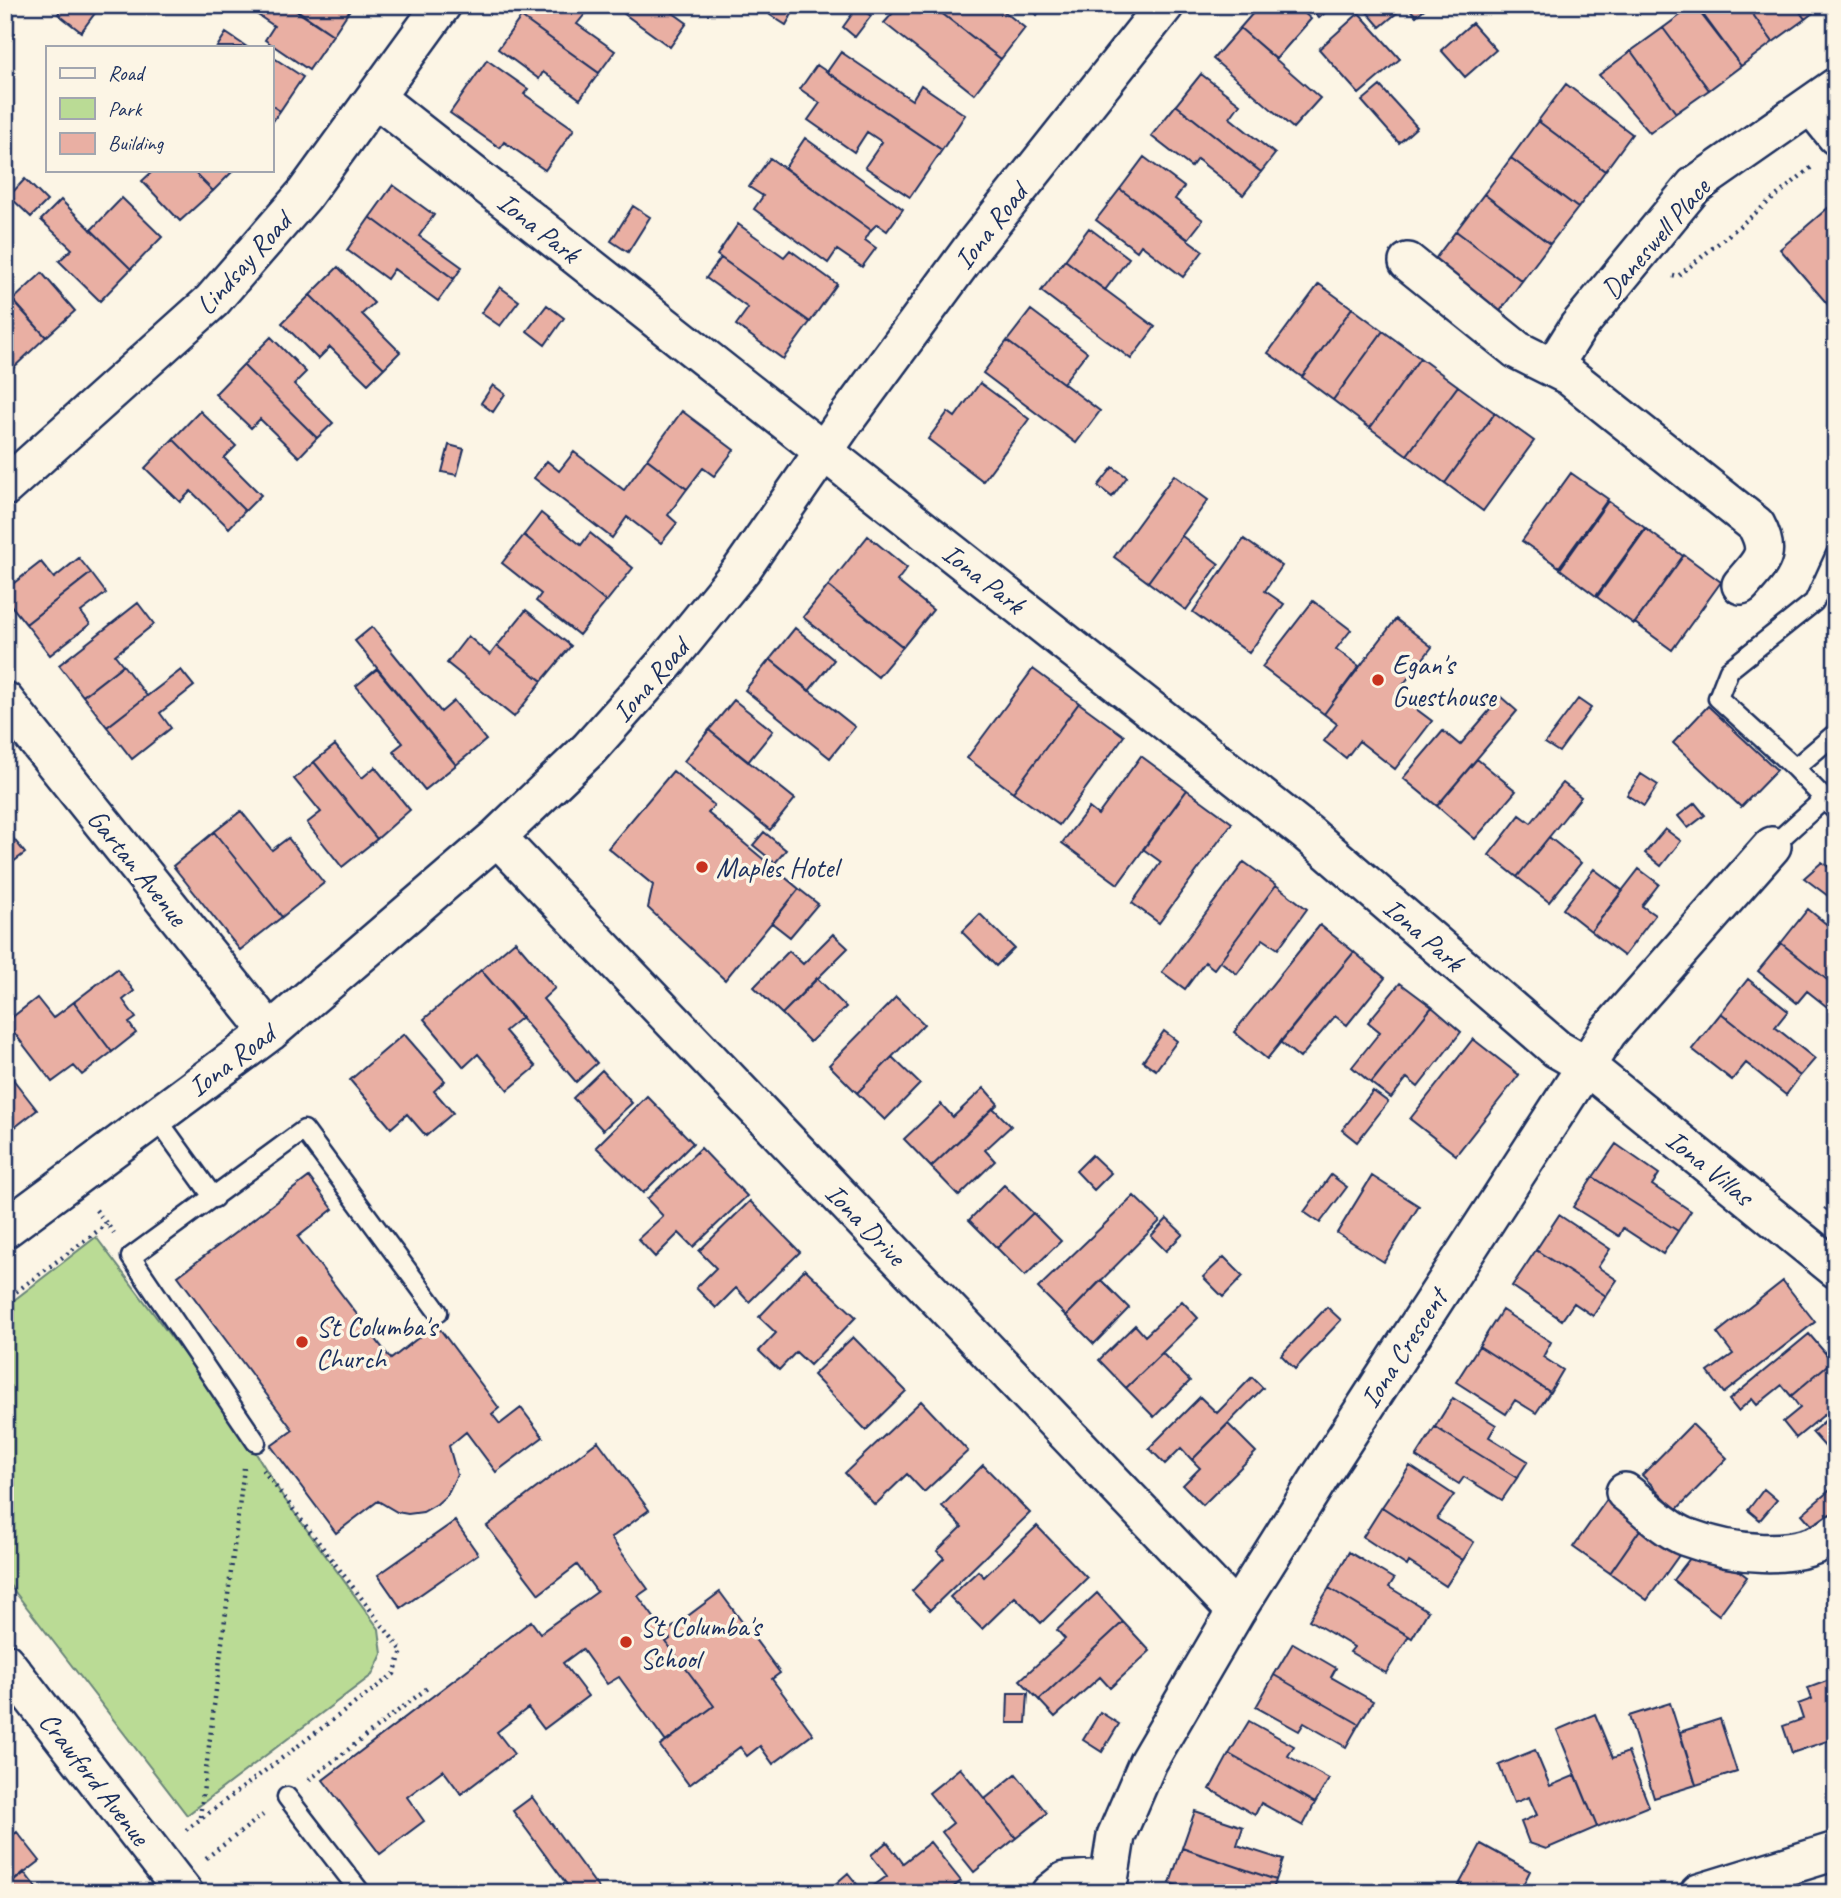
<svg xmlns="http://www.w3.org/2000/svg" width="1841" height="1898" font-family="Caveat,sans-serif">
<style>
.green{fill:#badb95;stroke:#6a857a;stroke-width:2}
.building{fill:#e9afa3;stroke:#1b2f5e;stroke-width:2}
.lines{fill:none;stroke-linecap:round;stroke-linejoin:round}
.service-casing{stroke:#1b2f5e;stroke-width:23}
.minor-casing{stroke:#1b2f5e;stroke-width:42}
.path{stroke:#1b2f5e;stroke-width:4.5;stroke-dasharray:2 5;stroke-linecap:butt}
.service{stroke:#fcf5e5;stroke-width:18}
.minor{stroke:#fcf5e5;stroke-width:37}
.poi-dot{fill:#c8321e;stroke:#fcf5e5;stroke-width:2.5}
.labels{text-anchor:middle;stroke-width:7;stroke-linejoin:round;paint-order:stroke}
.street-label{font-size:28px;fill:#1b2f5e;stroke:#fcf5e5}
.poi-label{font-size:28px;fill:#1b2f5e;stroke:#fcf5e5;text-anchor:start}
</style>
<rect width="100%" height="100%" fill="#fcf5e5"/>
<filter id="ink" filterUnits="userSpaceOnUse"><feTurbulence type="fractalNoise" baseFrequency=".0143" numOctaves="2"/><feDisplacementMap in="SourceGraphic" scale="14" xChannelSelector="R" yChannelSelector="G"/><feConvolveMatrix kernelMatrix="1 2 1 2 8 2 1 2 1" color-interpolation-filters="sRGB"/></filter>
<g filter="url(#ink)">
<path class="green" d="M96,1237L244,1434L283,1497L379,1629L382,1654L372,1675L187,1815L5,1579V1307Z"/>
<path class="building" d="M64,5H101L81,32L58,14Z
M243,5H287L333,35L309,70L265,40L274,26Z
M290,5H353L333,35Z
M529,5H573L585,14L577,24L615,51L599,73L521,17Z
M612,5H662L687,23L670,47Z
M776,5H797L786,25L770,15Z
M885,5H931L1001,59L974,94L884,23L894,12Z
M931,5H970L976,10L980,5H996L1025,28L1001,59Z
M1026,5H1045L1037,15Z
M1260,5H1295L1311,19L1276,59L1240,28Z
M1307,5H1334L1319,18Z
M1361,5H1400L1403,8L1380,27Z
M1406,5H1429L1416,16Z
M1694,5L1741,66L1709,90L1663,28Z
M1696,5H1746L1773,42L1741,66Z
M1746,5H1795L1805,19L1773,42Z
M1795,5H1823L1805,19Z
M858,6L871,16L855,37L843,27Z
M1359,13L1400,59L1359,94L1319,49Z
M521,17L599,73L580,99L543,72L539,79L498,49Z
M1472,23L1496,50L1465,77L1441,50Z
M1240,28L1320,98L1293,128L1213,59Z
M1663,28L1709,90L1676,113L1631,51Z
M226,33L247,47H217Z
M1631,51L1676,113L1650,133L1599,75Z
M841,52L912,100L921,85L965,115L942,150L827,72Z
M271,56L303,77L280,111L271,105Z
M487,60L528,89L524,94L574,129L545,170L504,142L500,148L450,113Z
M817,65L942,150L910,197L865,167L882,142L867,132L854,152L808,120L820,103L800,89Z
M1201,74L1240,104L1230,118L1275,154L1261,172L1176,105Z
M1566,84L1632,134L1605,171L1538,121Z
M1380,86L1417,127L1399,143L1362,101Z
M271,105L280,111L271,124Z
M1176,105L1261,172L1243,195L1197,159L1191,167L1151,136Z
M1538,121L1605,171L1578,208L1511,158Z
M805,138L903,209L887,231L877,224L871,230L785,168Z
M1144,157L1184,187L1175,199L1203,220L1188,239L1120,189Z
M770,158L871,230L865,240L876,248L862,267L837,250L828,263L754,209L763,196L749,187Z
M1511,158L1578,208L1550,244L1484,194Z
M154,170H192L213,191L180,221L142,181Z
M192,170H234L213,191Z
M25,179L47,201L31,217L9,196Z
M393,185L434,215L419,236L462,267L454,279L370,217Z
M1120,189L1203,251L1183,277L1141,245L1137,251L1096,220Z
M1484,194L1550,244L1522,281L1456,231Z
M122,198L162,237L131,269L91,230Z
M61,200L131,269L100,301L59,261L72,249L41,220Z
M1836,201V314L1780,249Z
M633,206L650,217L628,252L611,241Z
M370,217L454,279L438,301L394,269L387,279L347,250Z
M738,224L784,257L790,250L837,284L810,322L717,255Z
M1089,228L1129,258L1105,290L1065,260Z
M1456,231L1522,281L1495,318L1429,267Z
M721,258L810,322L783,359L736,325L748,308L706,278Z
M1065,260L1155,327L1131,359L1041,291Z
M338,267L374,303L362,314L400,352L384,368L310,295Z
M42,273L75,311L46,337L13,300Z
M1319,284L1352,308L1302,377L1268,353Z
M500,287L519,301L500,326L481,313Z
M5,292L46,337L11,370L5,363Z
M310,295L384,368L368,384L330,347L318,359L282,323Z
M547,305L564,318L545,345L527,331Z
M1352,308L1383,331L1333,400L1302,377Z
M1031,310L1087,352L1063,383L1007,341Z
M1383,331L1420,358L1370,428L1333,400Z
M271,337L306,372L294,384L333,423L317,438L243,365Z
M1007,341L1100,411L1076,443L983,373Z
M1420,358L1458,386L1407,455L1370,428Z
M243,365L317,438L299,457L260,419L251,428L215,394Z
M980,383L1029,419L983,481L928,439L948,412L955,417Z
M493,385L505,394L493,412L481,403Z
M1458,386L1495,413L1445,483L1407,455Z
M200,411L236,446L224,458L261,495L245,511L173,439Z
M682,411L734,450L714,476L703,468L687,489L647,459Z
M1495,413L1534,441L1483,511L1445,483Z
M173,439L245,511L229,528L191,491L180,502L145,468Z
M449,445L464,449L457,475L442,472Z
M574,452L624,490L647,459L687,489L668,515L677,523L661,543L627,517L612,538L534,478L547,461L559,471Z
M1113,467L1127,477L1112,497L1098,486Z
M1571,473L1608,499L1559,567L1522,541Z
M1174,475L1208,500L1148,582L1114,557Z
M1608,501L1645,528L1596,596L1560,569Z
M541,513L581,545L590,533L633,568L606,602L524,535Z
M1646,529L1683,556L1634,624L1597,597Z
M524,535L606,602L579,635L536,601L541,594L502,563Z
M868,536L907,568L897,581L933,610L903,647L828,586Z
M1182,536L1219,564L1186,610L1148,582Z
M1244,539L1282,566L1265,591L1284,604L1249,653L1193,612Z
M1684,555L1721,582L1672,650L1635,623Z
M79,558L91,573L26,624L5,598V590L41,562L54,578Z
M91,573L106,593L81,612L90,624L50,655L26,624Z
M828,586L903,647L878,677L803,617Z
M1313,601L1351,630L1336,649L1359,666L1324,714L1262,667Z
M138,603L154,624L115,655L123,665L83,696L59,665Z
M526,610L571,646L542,681L497,646Z
M1396,619L1432,647L1396,694L1432,721L1395,769L1359,741L1346,758L1324,741L1337,724L1324,714Z
M372,627L441,712L454,701L486,740L456,765L355,641Z
M795,628L834,660L809,691L770,659Z
M468,636L490,655L497,646L542,681L514,717L447,663Z
M770,659L855,727L830,758L745,690Z
M123,665L147,696L107,727L83,696Z
M377,669L456,765L425,790L393,751L403,743L356,686Z
M1033,669L1079,703L1013,792L967,758Z
M181,670L194,686L160,713L171,728L132,759L107,727Z
M1501,697L1517,711L1437,806L1403,778L1443,731L1460,745Z
M1578,699L1591,708L1559,752L1545,743Z
M734,700L773,731L748,762L709,730Z
M1079,703L1124,736L1059,825L1013,792Z
M1708,706L1777,770L1741,807L1673,743Z
M709,730L795,799L770,830L684,761Z
M335,745L362,778L375,767L410,810L377,839L314,762Z
M1141,756L1187,790L1118,884L1062,843L1089,808L1098,815Z
M1477,759L1516,791L1475,839L1437,806Z
M314,762L377,839L342,867L307,823L321,812L294,779Z
M673,771L714,805L708,813L799,889L725,980L648,908L653,885L608,848Z
M1641,774L1658,785L1644,806L1627,795Z
M1563,783L1581,797L1517,877L1489,855L1520,815L1531,823Z
M1187,790L1232,823L1159,923L1132,903L1161,862L1143,849Z
M1695,803L1705,815L1688,828L1678,816Z
M241,811L272,850L288,838L324,883L282,917L214,832Z
M5,828L25,853L5,868Z
M1665,829L1681,841L1661,866L1645,853Z
M214,832L282,917L240,950L173,866Z
M764,832L786,850L775,863L753,845Z
M1549,837L1581,863L1549,902L1517,877Z
M1244,862L1276,885L1214,969L1205,962L1185,989L1162,972Z
M1822,862L1836,873V902L1804,878Z
M1594,869L1623,891L1591,931L1563,909Z
M1639,869L1659,884L1642,906L1655,915L1624,956L1591,931Z
M1276,885L1307,909L1278,949L1263,939L1237,974L1220,961Z
M799,889L818,904L790,937L772,923Z
M1808,909L1836,932V987L1781,943Z
M980,914L1014,948L996,966L962,932Z
M1320,925L1354,952L1267,1059L1234,1032Z
M833,934L848,948L782,1014L754,987L789,951L803,964Z
M515,941L555,988L543,999L597,1063L576,1082L481,970Z
M1781,943L1836,987V1014L1807,991L1797,1003L1758,971Z
M1354,952L1385,978L1347,1025L1335,1016L1300,1058L1280,1042Z
M117,969L134,991L123,1000L136,1018L129,1023L136,1033L112,1052L74,1002Z
M481,970L522,1017L505,1031L536,1067L508,1090L478,1054L464,1067L424,1019Z
M817,978L846,1007L810,1042L782,1014Z
M1748,979L1788,1011L1775,1027L1815,1059L1800,1076L1721,1013Z
M1400,983L1432,1007L1371,1083L1352,1067L1380,1032L1368,1022Z
M896,997L924,1024L857,1093L829,1065Z
M37,998L53,1018L74,1002L112,1052L82,1075L74,1066L52,1082L6,1022Z
M1432,1007L1461,1032L1418,1087L1407,1078L1391,1098L1371,1083Z
M1721,1013L1800,1076L1786,1095L1746,1063L1732,1080L1692,1049Z
M1164,1031L1177,1041L1156,1070L1143,1061Z
M404,1034L445,1081L434,1091L453,1113L426,1136L407,1114L391,1128L350,1080Z
M1473,1039L1519,1075L1456,1155L1410,1119Z
M892,1057L920,1084L885,1120L857,1093Z
M5,1069L37,1110L5,1135Z
M602,1070L632,1103L603,1130L573,1098Z
M984,1088L998,1104L931,1167L904,1139L941,1104L953,1117Z
M1373,1091L1388,1102L1357,1142L1342,1130Z
M647,1096L693,1143L643,1193L596,1147Z
M993,1108L1011,1126L985,1150L995,1161L959,1196L931,1167Z
M1616,1144L1659,1174L1652,1185L1691,1211L1678,1231L1593,1177Z
M701,1148L747,1196L693,1247L679,1233L655,1257L638,1239L663,1216L647,1199Z
M1092,1155L1111,1173L1094,1190L1076,1171Z
M1331,1175L1347,1187L1320,1223L1304,1212Z
M1372,1176L1419,1206L1384,1262L1337,1233Z
M309,1177L333,1209L298,1237L391,1359L436,1324L499,1408L492,1414L500,1424L521,1408L543,1437L496,1472L466,1432L449,1446L457,1475L447,1495L437,1504L423,1512L408,1514L397,1512L378,1501L336,1533L271,1446L293,1430L178,1276Z
M1593,1177L1678,1231L1663,1254L1623,1228L1619,1236L1573,1207Z
M1004,1185L1033,1213L997,1248L969,1220Z
M1134,1196L1160,1221L1066,1316L1038,1288Z
M750,1201L800,1252L749,1302L736,1288L716,1308L696,1288L716,1268L699,1251Z
M1033,1213L1061,1241L1025,1276L997,1248Z
M1559,1215L1610,1249L1598,1267L1617,1280L1606,1296L1536,1250Z
M1167,1219L1183,1234L1166,1251L1151,1236Z
M1536,1250L1606,1296L1593,1316L1574,1303L1562,1320L1512,1286Z
M1224,1257L1243,1276L1223,1297L1203,1277Z
M805,1269L856,1317L810,1365L796,1352L779,1370L759,1351L776,1333L759,1317Z
M1101,1280L1129,1308L1094,1344L1066,1316Z
M1783,1281L1815,1322L1724,1393L1708,1372L1733,1354L1717,1333Z
M1182,1301L1198,1318L1126,1388L1099,1360L1135,1325L1145,1336Z
M1327,1307L1341,1320L1295,1369L1281,1355Z
M1502,1310L1551,1342L1543,1357L1563,1370L1550,1392L1479,1346Z
M1809,1334L1832,1361L1791,1396L1782,1385L1757,1405L1752,1399L1738,1411L1729,1400Z
M853,1337L906,1391L866,1430L813,1375Z
M1479,1346L1550,1392L1536,1413L1515,1400L1506,1414L1456,1382Z
M1162,1353L1190,1381L1154,1417L1126,1388Z
M1832,1361L1836,1365V1405L1796,1438L1783,1422L1800,1408L1791,1396Z
M1252,1377L1263,1388L1192,1460L1181,1448L1165,1464L1149,1448L1200,1397L1217,1413Z
M1453,1398L1496,1425L1489,1437L1528,1461L1517,1478L1435,1427Z
M921,1401L968,1451L924,1492L907,1474L875,1505L845,1473Z
M1836,1411V1459L1812,1432Z
M1228,1424L1256,1452L1203,1505L1183,1485L1200,1468L1192,1460Z
M1692,1424L1727,1458L1676,1510L1642,1475Z
M1435,1427L1517,1478L1502,1500L1464,1477L1459,1484L1416,1457Z
M598,1441L649,1510L611,1538L648,1589L638,1596L670,1639L666,1642L714,1706L666,1742L619,1677L607,1684L582,1649L563,1663L588,1696L544,1729L528,1708L497,1732L514,1754L461,1794L443,1770L407,1797L424,1821L380,1854L323,1780L531,1621L540,1633L597,1592L577,1565L539,1594L487,1526Z
M983,1465L1030,1513L930,1610L912,1591L944,1558L937,1551L962,1527L942,1506Z
M1410,1466L1454,1495L1437,1519L1474,1542L1463,1560L1382,1507Z
M1836,1485V1513L1816,1530L1802,1514Z
M1764,1489L1777,1500L1760,1520L1748,1510Z
M1608,1498L1644,1524L1610,1573L1573,1547Z
M1382,1507L1463,1560L1446,1586L1409,1562L1407,1566L1363,1537Z
M455,1521L478,1554L401,1608L378,1575Z
M1644,1524L1682,1551L1647,1600L1610,1573Z
M1037,1526L1087,1578L1041,1623L1015,1597L982,1629L950,1597L978,1571L984,1577Z
M1702,1543L1747,1577L1719,1615L1673,1580Z
M1349,1552L1394,1579L1389,1587L1428,1611L1412,1638L1329,1588Z
M1329,1588L1409,1636L1386,1673L1350,1652L1354,1647L1309,1620Z
M720,1592L780,1673L772,1679L813,1734L773,1764L760,1746L747,1756L740,1747L689,1785L660,1746L714,1706L666,1642L670,1639L665,1633Z
M1097,1593L1123,1622L1039,1700L1020,1680L1065,1639L1057,1630Z
M1123,1622L1150,1651L1110,1688L1100,1677L1055,1717L1039,1700Z
M1293,1643L1336,1668L1331,1677L1373,1701L1359,1724L1274,1675Z
M1274,1675L1359,1724L1346,1747L1304,1723L1299,1731L1256,1707Z
M1835,1678L1836,1738L1792,1753L1783,1726L1803,1719L1798,1704L1812,1699L1808,1688Z
M1008,1693H1028L1026,1723H1007Z
M1670,1703L1696,1785L1654,1798L1629,1716Z
M1100,1712L1119,1724L1102,1752L1083,1740Z
M1595,1714L1613,1758L1628,1752L1649,1806L1597,1827L1557,1730Z
M1720,1719L1737,1772L1696,1785L1680,1732Z
M1249,1721L1294,1746L1288,1756L1329,1779L1315,1803L1229,1754Z
M1535,1750L1550,1786L1576,1775L1597,1827L1546,1849L1529,1843L1521,1822L1537,1815L1529,1797L1514,1803L1499,1765Z
M1229,1754L1315,1803L1303,1826L1261,1803L1255,1815L1210,1789Z
M960,1768L1016,1838L974,1872L942,1832L953,1823L929,1793Z
M1016,1774L1047,1813L1016,1838L985,1799Z
M532,1797L602,1893H573L513,1811Z
M1195,1811L1243,1827L1237,1845L1283,1860L1276,1880L1182,1848Z
M17,1832L40,1861L5,1888V1841Z
M887,1842L903,1863L930,1842L961,1881L946,1893H877L872,1887L887,1876L871,1855Z
M1481,1844L1530,1871L1519,1893H1479L1460,1883Z
M1182,1848L1276,1880L1272,1893H1197L1170,1883Z
M24,1872L40,1893H5V1888Z
M848,1873L864,1893H825Z
M1460,1883L1479,1893H1455Z
M820,1886L825,1893H811Z"/>
<g class="lines">
<defs>
<path id="service" d="M1836,554L1814,602L1729,670L1718,698L1795,768L1836,733
M1795,768L1836,811
M1772,846L1824,799
M155,1116L214,1198
M256,1442L131,1257L304,1130L438,1312
M287,1797L361,1893"/>
<path id="minor" d="M376,98L1307,833L1557,1049L1585,1065L1836,1269
M1811,105L1836,136
M1408,262L1517,350L1569,376L1756,525C1772,555 1761,561 1741,585
M1553,367L1578,327L1694,186L1836,87
M5,487L212,301L304,195L442,5
M5,701L270,1032
M497,837L1236,1611
M5,1229L270,1032L497,837L589,749L663,666L742,569L844,422L972,248L1165,5
M1625,1492C1643,1505 1665,1529 1686,1537C1729,1553 1798,1564 1836,1533
M5,1662L184,1893
M1050,1893L1065,1881L1107,1878
M1107,1893L1116,1836L1148,1762L1236,1611L1320,1477L1608,1032L1772,846
M1699,1893L1836,1851"/>
</defs>
<use href="#service" class="service-casing"/>
<use href="#minor" class="minor-casing"/>
<path class="path" d="M1673,276L1677,277L1813,166
M96,1210L114,1233
M1825,1210L1836,1197
M5,1300L107,1224
M309,1780L430,1686
M200,1817L244,1468
M186,1830L394,1674L402,1651L263,1470
M206,1858L263,1815"/>
<use href="#service" class="service"/>
<use href="#minor" class="minor"/>
</g>
</g>
<g class="poi-dot">
<circle cx="1378" cy="680" r="7"/>
<circle cx="702" cy="867" r="7"/>
<circle cx="302" cy="1342" r="7"/>
<circle cx="626" cy="1642" r="7"/>
</g>
<g class="labels">
<g class="street-label">
<text transform="translate(990 226) rotate(-52)" y="10">Iona Road</text>
<text transform="translate(539 227) rotate(38)" y="10">Iona Park</text>
<text transform="translate(1655 238) rotate(-49)" y="10">Daneswell Place</text>
<text transform="translate(243 263) rotate(-48)" y="10">Lindsay Road</text>
<text transform="translate(984 578) rotate(38)" y="10">Iona Park</text>
<text transform="translate(650 680) rotate(-49)" y="10">Iona Road</text>
<text transform="translate(138 867) rotate(51)" y="10">Gartan Avenue</text>
<text transform="translate(1424 934) rotate(41)" y="10">Iona Park</text>
<text transform="translate(231 1060) rotate(-37)" y="10">Iona Road</text>
<text transform="translate(1710 1167) rotate(39)" y="10">Iona Villas</text>
<text transform="translate(866 1224) rotate(46)" y="10">Iona Drive</text>
<text transform="translate(1403 1348) rotate(-57)" y="10">Iona Crescent</text>
<text transform="translate(95 1778) rotate(52)" y="10">Crawford Avenue</text>
</g>
<g class="poi-label">
<text x="1392" y="674">Egan's<tspan x="1392" dy="32">Guesthouse</tspan></text>
<text x="716" y="877">Maples Hotel</text>
<text x="316" y="1336">St Columba's<tspan x="316" dy="32">Church</tspan></text>
<text x="640" y="1636">St Columba's<tspan x="640" dy="32">School</tspan></text>
</g>
</g>
<rect width="1841" height="1898" fill="none" stroke="#fcf5e5" stroke-width="28"/>
<rect x="14" y="14" width="1813" height="1870" fill="none" stroke="#1b2f5e" stroke-width="2.5" filter="url(#ink)"/>
<rect x="46" y="46" width="228" height="126" fill="#fcf5e5" stroke="#a2a6af" stroke-width="2"/>
<rect x="60" y="68" width="35" height="10" fill="#fcf5e5" stroke="#a2a6af" stroke-width="2"/>
<text x="108" y="80" font-size="21" fill="#1b2f5e">Road</text>
<rect x="60" y="98" width="35" height="21" fill="#badb95" stroke="#a2a6af" stroke-width="2"/>
<text x="108" y="116" font-size="21" fill="#1b2f5e">Park</text>
<rect x="60" y="133" width="35" height="21" fill="#e9afa3" stroke="#a2a6af" stroke-width="2"/>
<text x="108" y="150" font-size="21" fill="#1b2f5e">Building</text>
</svg>
